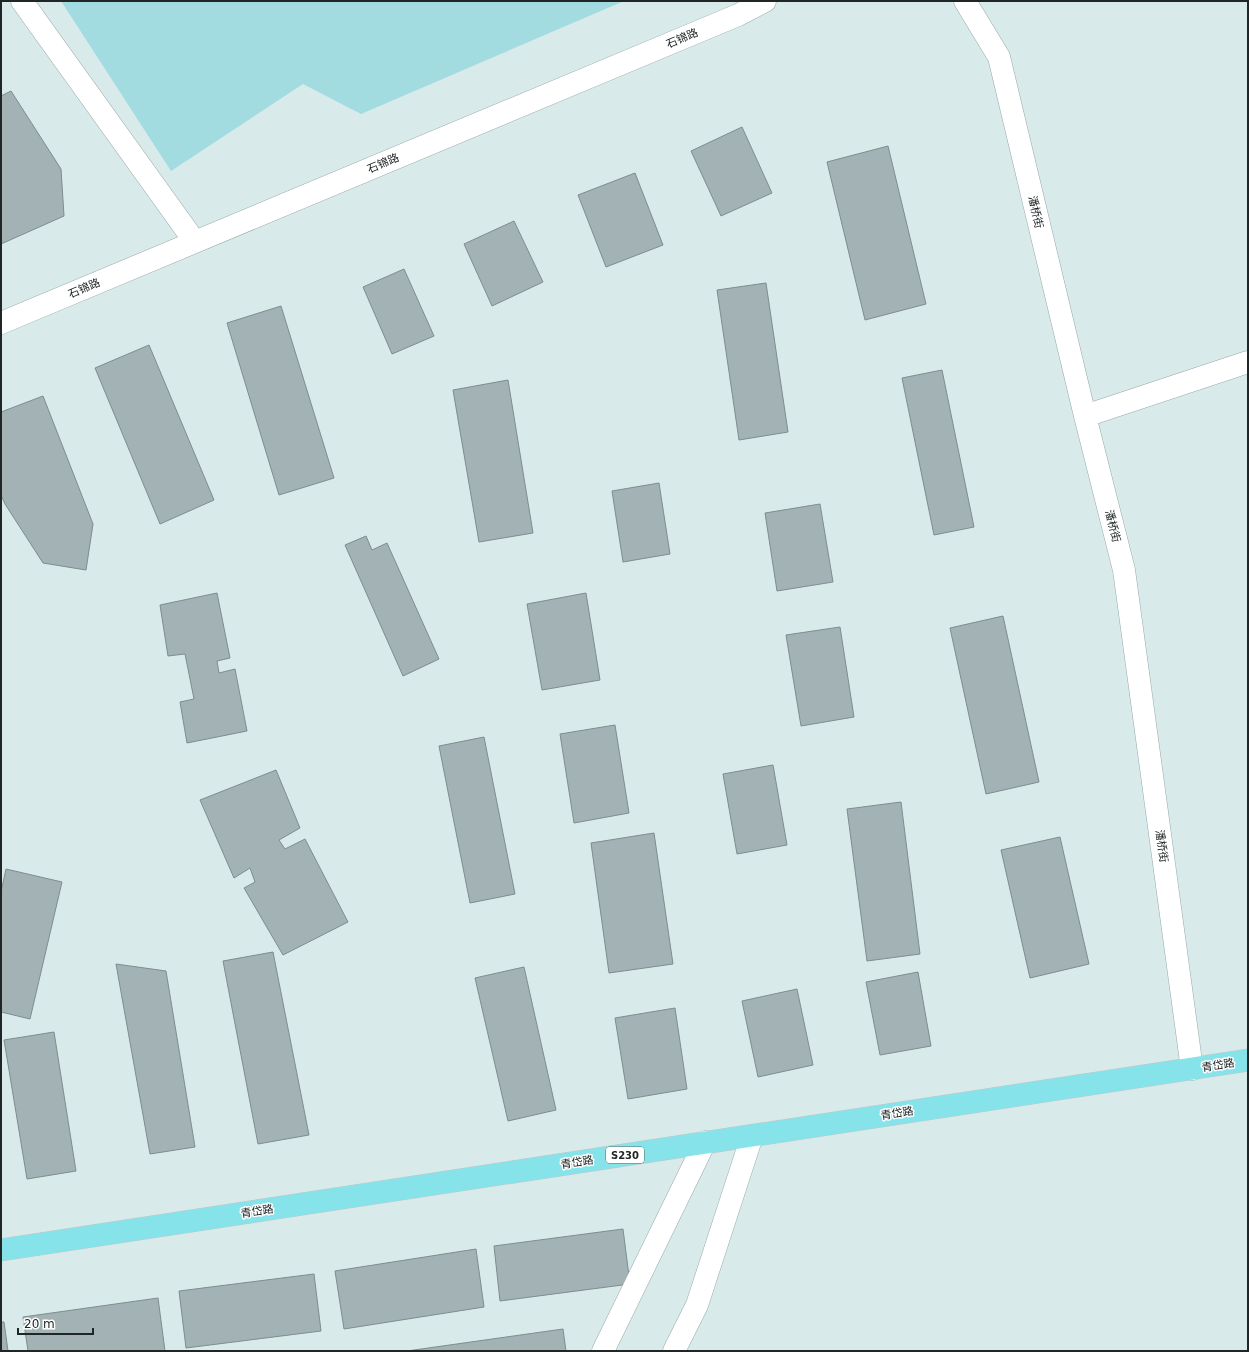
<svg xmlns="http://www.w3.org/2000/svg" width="1249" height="1352" font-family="'DejaVu Sans','Noto Sans SC',sans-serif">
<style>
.garden{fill:#a2dbe0}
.building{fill:#a3b2b4;stroke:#7e8d8e}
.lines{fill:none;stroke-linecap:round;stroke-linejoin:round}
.minor-casing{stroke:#98a8a9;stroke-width:23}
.major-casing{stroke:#c5c7c7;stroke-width:23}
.minor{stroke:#fff;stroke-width:22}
.major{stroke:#86e3ea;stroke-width:22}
.labels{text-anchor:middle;stroke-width:3;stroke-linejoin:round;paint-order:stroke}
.shield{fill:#fff;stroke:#636767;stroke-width:1}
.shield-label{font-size:10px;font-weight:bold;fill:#202626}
.street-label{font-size:11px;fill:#202626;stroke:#fff}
</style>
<rect width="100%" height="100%" fill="#d9eaeb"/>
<path class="garden" d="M61,1H624L361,114L303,84L171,171Z"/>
<path class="building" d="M11,91L61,169L64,216L1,244V96Z
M742,127L772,193L721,216L691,151Z
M888,146L926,304L865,320L827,162Z
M635,173L663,245L606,267L578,195Z
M514,221L543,282L492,306L464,244Z
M404,269L434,336L392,354L363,287Z
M766,283L788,432L739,440L717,290Z
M281,306L334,478L279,495L227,323Z
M149,345L214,500L160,524L95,368Z
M942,370L974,527L934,535L902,378Z
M508,380L533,533L479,542L453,390Z
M43,396L93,524L86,570L43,563L5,504L1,495V412Z
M659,483L670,554L623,562L612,491Z
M820,504L833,582L777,591L765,513Z
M366,536L372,550L387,543L439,659L403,676L345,545Z
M217,593L230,658L217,661L219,673L235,669L247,731L187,743L180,702L194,699L185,654L168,656L160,605Z
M586,593L600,680L542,690L527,604Z
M1003,616L1039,782L986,794L950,628Z
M840,627L854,717L801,726L786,635Z
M615,725L629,813L574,823L560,734Z
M484,737L515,894L470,903L439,746Z
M773,765L787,845L737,854L723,774Z
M276,770L300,828L279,840L285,849L305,839L348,922L283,955L244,888L255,882L250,868L234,878L200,800Z
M901,802L920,954L867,961L847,809Z
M654,833L673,964L609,973L591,843Z
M1060,837L1089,964L1030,978L1001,850Z
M6,869L62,882L30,1019L1,1012V892Z
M273,952L309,1135L258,1144L223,961Z
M116,964L166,971L195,1147L150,1154Z
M524,967L556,1110L508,1121L475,978Z
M918,972L931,1046L880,1055L866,982Z
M797,989L813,1065L758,1077L742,1001Z
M675,1008L687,1089L628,1099L615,1018Z
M54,1032L76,1171L27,1179L4,1040Z
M623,1229L630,1284L500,1301L494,1246Z
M476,1249L484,1307L344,1329L335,1271Z
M314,1274L321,1331L186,1348L179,1291Z
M158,1298L165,1351H28L23,1317Z
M1,1322H4L8,1351H1Z
M563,1329L566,1351H407Z"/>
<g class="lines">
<defs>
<path id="minor" d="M22,1L195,242
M965,1L999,57L1085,416L1124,570L1192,1069
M1,323L738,15L765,1
M1085,416L1248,362
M603,1351L705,1142
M674,1351L697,1305L752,1136"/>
<path id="major" d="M1,1250L1248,1060"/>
</defs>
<use href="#minor" class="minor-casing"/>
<use href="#major" class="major-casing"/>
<use href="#minor" class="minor"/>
<use href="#major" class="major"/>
</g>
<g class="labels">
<rect class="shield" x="606" y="1147" width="38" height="16" rx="3"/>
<g class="shield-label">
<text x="625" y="1159">S230</text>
</g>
<g class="street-label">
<text transform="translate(682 38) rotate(-23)" y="4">石锦路</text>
<text transform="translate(383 163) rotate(-23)" y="4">石锦路</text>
<text transform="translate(1036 212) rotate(77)" y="4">潘桥街</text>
<text transform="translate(84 288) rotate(-23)" y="4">石锦路</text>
<text transform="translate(1113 526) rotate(76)" y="4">潘桥街</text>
<text transform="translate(1162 846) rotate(82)" y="4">潘桥街</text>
<text transform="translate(1218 1065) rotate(-9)" y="4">青岱路</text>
<text transform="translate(897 1113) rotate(-9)" y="4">青岱路</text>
<text transform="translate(577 1162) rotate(-9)" y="4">青岱路</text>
<text transform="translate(257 1211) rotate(-9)" y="4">青岱路</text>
</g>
</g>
<rect width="1249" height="1352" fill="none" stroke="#202626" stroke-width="4"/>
<path d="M18 1328v6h75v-6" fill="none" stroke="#202626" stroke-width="2"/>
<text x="24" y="1328" font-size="12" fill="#202626" stroke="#ffffff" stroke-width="3" paint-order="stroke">20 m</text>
</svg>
